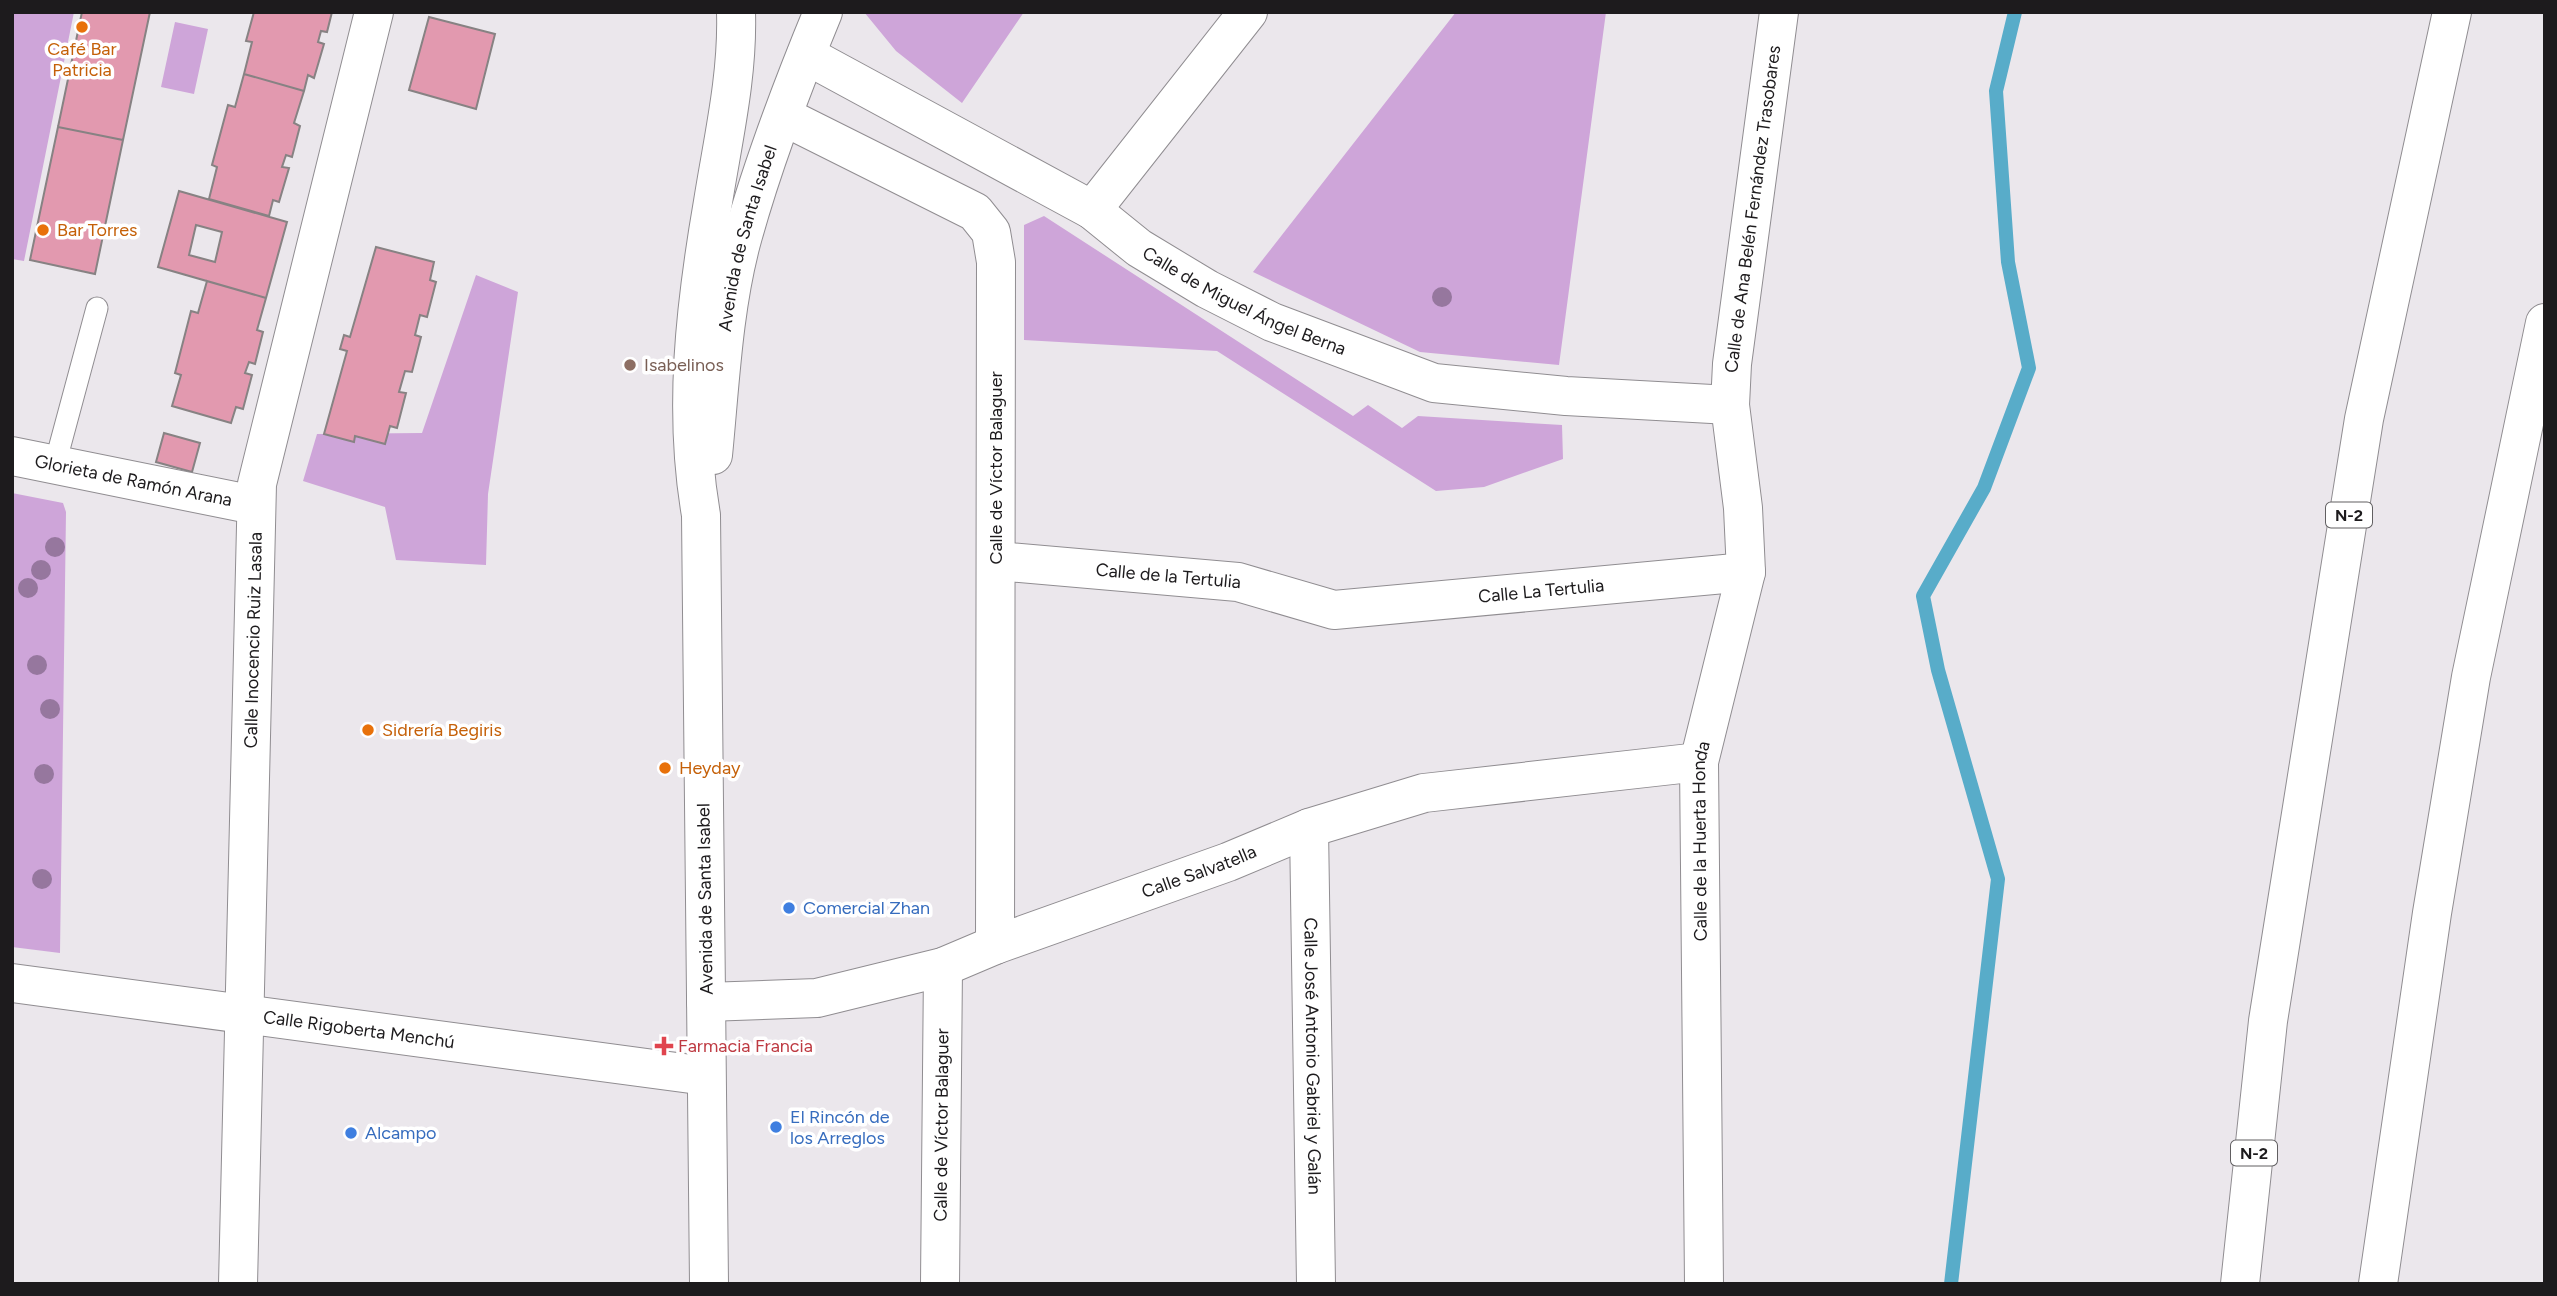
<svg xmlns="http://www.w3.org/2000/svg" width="2557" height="1296" font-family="Figtree,sans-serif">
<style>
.green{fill:#cea5d9}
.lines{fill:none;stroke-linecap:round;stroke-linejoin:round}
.stream{stroke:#58acc9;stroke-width:14}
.building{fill:#e299af;stroke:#878283;stroke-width:2;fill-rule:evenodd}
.service-casing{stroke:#908d91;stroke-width:23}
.minor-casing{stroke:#908d91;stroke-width:40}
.primary-casing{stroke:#908d91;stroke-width:40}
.motorway-casing{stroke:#908d91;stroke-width:40}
.service{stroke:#fff;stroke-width:21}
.minor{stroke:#fff;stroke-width:38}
.primary{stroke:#fff;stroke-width:38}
.motorway{stroke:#fff;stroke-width:38}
.tree{fill:#96779e}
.food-dot{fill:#e8710a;stroke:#fff;stroke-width:2.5}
.education-dot{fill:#8d6e63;stroke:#fff;stroke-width:2.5}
.shop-dot{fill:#3f7fe0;stroke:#fff;stroke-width:2.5}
.health-dot{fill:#e0444e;stroke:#fff;stroke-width:2.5}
.labels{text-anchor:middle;stroke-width:7;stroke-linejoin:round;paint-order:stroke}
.shield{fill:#fff;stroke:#615f61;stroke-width:2}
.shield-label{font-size:16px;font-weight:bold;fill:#1d1b1d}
.food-label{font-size:18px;fill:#c56008;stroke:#fff;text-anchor:start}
.street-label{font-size:18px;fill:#1d1b1d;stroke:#fff}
.education-label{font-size:18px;fill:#785e54;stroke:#fff;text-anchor:start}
.shop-label{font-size:18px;fill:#366cbe;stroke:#fff;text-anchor:start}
.health-label{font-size:18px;fill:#be3a42;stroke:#fff;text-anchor:start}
</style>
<rect width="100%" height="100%" fill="#ebe7ec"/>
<path class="green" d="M12,12H74L24,261L12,259Z
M864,12H1024L962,103L896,51Z
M1456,12H1606L1559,365L1420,352L1253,272Z
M175,22L208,29L194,94L161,87Z
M1044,216L1353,416L1368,405L1402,428L1418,416L1562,425L1563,459L1484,487L1436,491L1217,351L1024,340V225Z
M476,275L518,292L488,494L486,565L396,560L385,507L303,481L317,434L422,433Z
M12,493L63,503L66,512L60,953L12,947Z"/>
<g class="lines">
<path class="stream" d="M1951,1284L1998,879L1938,670L1923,596L1984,488L2029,368L2008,262L1996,91L2015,12"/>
</g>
<path class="building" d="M82,12H150L123,140L58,127Z
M254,12H332L327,32L321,31L318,42L324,44L314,78L308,75L304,91L244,74L252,42L246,41Z
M429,17L495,34L476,109L409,90Z
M244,74L304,91L294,123L300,126L292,157L286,155L282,167L289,168L279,202L273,200L269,216L209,199L217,167L212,165L228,105L235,107Z
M58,127L123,140L95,274L30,260Z
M179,191L287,222L266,298L158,267ZM196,225L222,232L215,262L189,255Z
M376,247L434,262L430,280L436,282L427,317L420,315L415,335L421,337L412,372L405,371L399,392L406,393L397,428L390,426L385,444L355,436L354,442L324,434L347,351L340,349L344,335L350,337Z
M207,281L266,298L257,330L263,332L255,364L249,362L245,373L252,375L243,409L236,407L231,423L172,406L181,375L175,373L191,311L198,313Z
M164,433L200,443L192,472L156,462Z"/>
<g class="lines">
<defs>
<path id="service" d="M55,464L97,308"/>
<g id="minor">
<path id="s1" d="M806,55L1092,210L1139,248L1207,289L1272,322L1434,383L1566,396L1730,405"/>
<path d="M783,116L975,212L991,232L996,262L995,945"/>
<path d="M1092,210L1248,12"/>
<path id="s2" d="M12,456L254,505"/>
<path id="s3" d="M997,561L1238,582L1334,610L1746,572"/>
<path id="s4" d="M1309,828L1316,1284"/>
<path id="s5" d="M12,983L706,1076"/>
<path id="s6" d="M706,1002L817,998L943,967L995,945L1228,862L1309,828L1424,793L1699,762"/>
<path id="s7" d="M238,1284L257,484L374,12"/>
<path id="s8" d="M940,1284L943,967"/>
<path id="s9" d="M1704,1284L1699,762L1746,572L1743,508L1730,405L1732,364L1779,12"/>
</g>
<g id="primary">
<path id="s10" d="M713,455C720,385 723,311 741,243C762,165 792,87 823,12"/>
<path d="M709,1284L701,515C683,411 695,306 713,202C723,139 738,76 736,12"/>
</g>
<path id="motorway" d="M2240,1284L2268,1021L2364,419L2452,12
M2378,1284L2432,913L2471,677L2545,323"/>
</defs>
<use href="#service" class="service-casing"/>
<use href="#minor" class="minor-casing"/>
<use href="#primary" class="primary-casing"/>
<use href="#motorway" class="motorway-casing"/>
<use href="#service" class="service"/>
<use href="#minor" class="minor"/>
<use href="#primary" class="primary"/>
<use href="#motorway" class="motorway"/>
</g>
<g class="tree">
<circle cx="1442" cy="297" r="10"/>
<circle cx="55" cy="547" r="10"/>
<circle cx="41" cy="570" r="10"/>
<circle cx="28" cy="588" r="10"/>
<circle cx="37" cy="665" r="10"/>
<circle cx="50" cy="709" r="10"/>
<circle cx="44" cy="774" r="10"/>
<circle cx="42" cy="879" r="10"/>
</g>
<g class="food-dot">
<circle cx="82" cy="27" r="7"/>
<circle cx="43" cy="230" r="7"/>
<circle cx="368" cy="730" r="7"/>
<circle cx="665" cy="768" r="7"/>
</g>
<circle class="education-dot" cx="630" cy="365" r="7"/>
<g class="shop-dot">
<circle cx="789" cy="908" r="7"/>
<circle cx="776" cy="1127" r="7"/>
<circle cx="351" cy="1133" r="7"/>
</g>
<path class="health-dot" d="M660.5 1035.5h7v7h7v7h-7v7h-7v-7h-7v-7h7z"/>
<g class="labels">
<g class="shield">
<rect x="2326" y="502.5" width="46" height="25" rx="5"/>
<rect x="2231" y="1140.5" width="46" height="25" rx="5"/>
</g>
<g class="shield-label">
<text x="2349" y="521">N-2</text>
<text x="2254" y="1159">N-2</text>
</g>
<g class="food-label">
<text x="82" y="55" text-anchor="middle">Café Bar<tspan x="82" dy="21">Patricia</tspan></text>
<text x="57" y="236">Bar Torres</text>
<text x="382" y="736">Sidrería Begiris</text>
<text x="679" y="774">Heyday</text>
</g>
<g class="street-label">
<text dy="6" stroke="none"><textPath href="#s9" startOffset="1083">Calle de Ana Belén Fernández Trasobares</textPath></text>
<text dy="6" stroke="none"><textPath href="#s10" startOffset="220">Avenida de Santa Isabel</textPath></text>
<text dy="6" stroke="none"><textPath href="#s1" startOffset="504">Calle de Miguel Ángel Berna</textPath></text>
<text transform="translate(996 468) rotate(-90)" y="6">Calle de Víctor Balaguer</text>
<text dy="6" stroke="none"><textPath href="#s2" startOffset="124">Glorieta de Ramón Arana</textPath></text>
<text dy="6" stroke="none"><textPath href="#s3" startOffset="172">Calle de la Tertulia</textPath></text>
<text dy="6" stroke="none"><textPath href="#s3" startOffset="550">Calle La Tertulia</textPath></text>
<text dy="6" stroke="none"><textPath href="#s7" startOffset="644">Calle Inocencio Ruiz Lasala</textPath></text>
<text dy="6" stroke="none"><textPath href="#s9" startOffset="443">Calle de la Huerta Honda</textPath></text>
<text dy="6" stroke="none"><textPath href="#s6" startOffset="514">Calle Salvatella</textPath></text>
<text transform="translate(705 899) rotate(-91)" y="6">Avenida de Santa Isabel</text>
<text dy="6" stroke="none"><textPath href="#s5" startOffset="350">Calle Rigoberta Menchú</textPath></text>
<text dy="6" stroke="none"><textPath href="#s4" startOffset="228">Calle José Antonio Gabriel y Galán</textPath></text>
<text dy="6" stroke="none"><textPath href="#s8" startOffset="159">Calle de Víctor Balaguer</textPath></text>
</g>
<g class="education-label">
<text x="644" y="371">Isabelinos</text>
</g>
<g class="shop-label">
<text x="803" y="914">Comercial Zhan</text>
<text x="790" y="1123">El Rincón de<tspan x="790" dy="21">los Arreglos</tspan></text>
<text x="365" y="1139">Alcampo</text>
</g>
<g class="health-label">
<text x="678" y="1052">Farmacia Francia</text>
</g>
</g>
<rect width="2557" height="1296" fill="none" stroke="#1d1b1d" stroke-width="28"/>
</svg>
